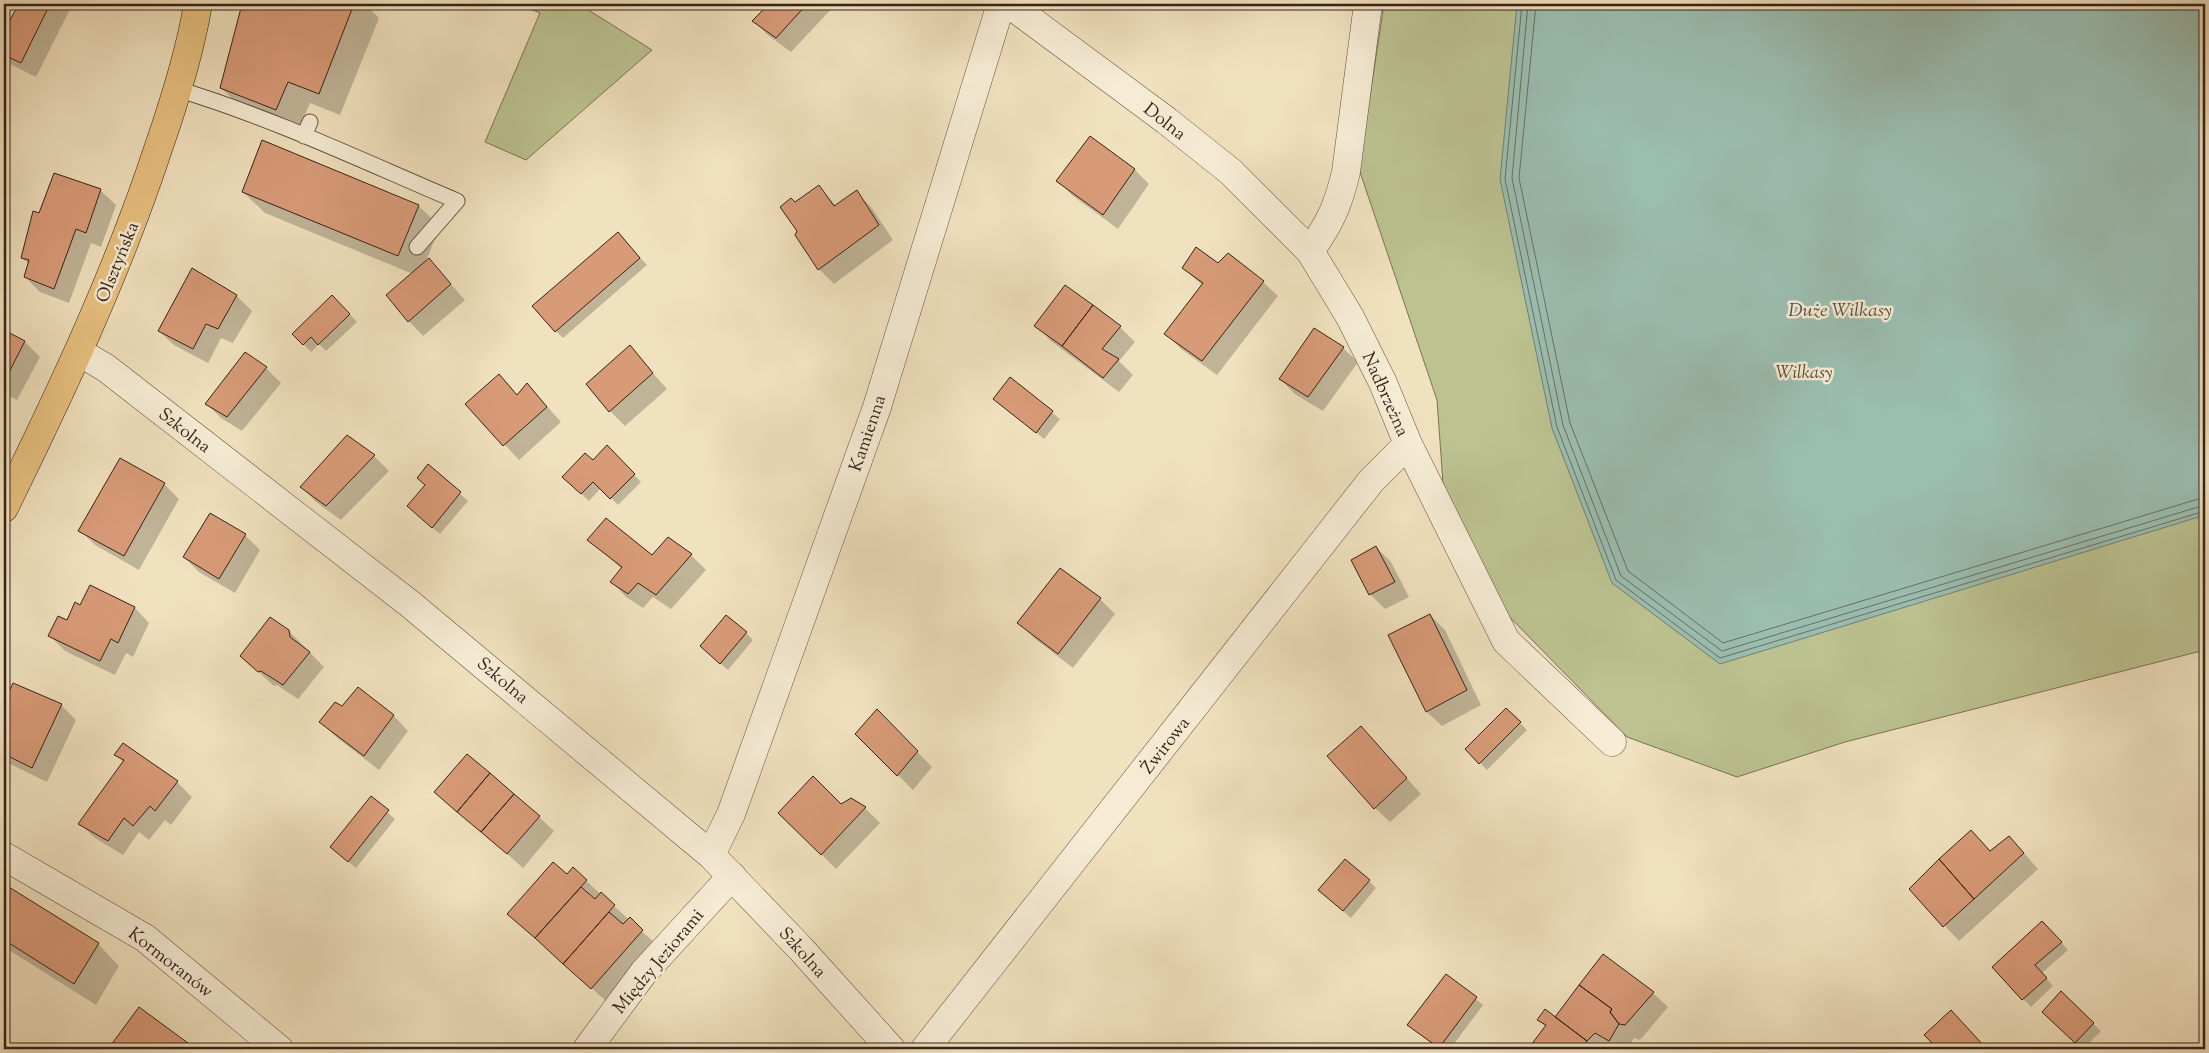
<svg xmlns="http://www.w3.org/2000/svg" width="2209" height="1053" font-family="'Sorts Mill Goudy',serif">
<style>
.green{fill:#bcc391;stroke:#7a7254}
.water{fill:#9bbeb1;stroke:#738073}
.shadow{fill:#0003}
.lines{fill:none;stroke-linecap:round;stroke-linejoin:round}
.shore{stroke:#697064;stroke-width:1}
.building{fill:#d89b78;stroke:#372217}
.lane-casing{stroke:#665241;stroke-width:17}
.street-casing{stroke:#665241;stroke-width:29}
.primary-casing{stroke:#372217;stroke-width:29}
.lane{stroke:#f6ecd5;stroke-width:15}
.street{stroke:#f6ecd5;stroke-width:28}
.primary{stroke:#e8c180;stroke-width:28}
.labels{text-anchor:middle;stroke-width:5;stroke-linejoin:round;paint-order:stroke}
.street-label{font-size:18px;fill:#372217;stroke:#f6ecd5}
.park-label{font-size:18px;font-style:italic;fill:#584a36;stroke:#f6ecd5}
.water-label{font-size:19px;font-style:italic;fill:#555145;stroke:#f6ecd5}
</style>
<rect width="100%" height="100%" fill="#f1e2bf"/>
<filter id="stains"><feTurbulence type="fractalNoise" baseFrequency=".004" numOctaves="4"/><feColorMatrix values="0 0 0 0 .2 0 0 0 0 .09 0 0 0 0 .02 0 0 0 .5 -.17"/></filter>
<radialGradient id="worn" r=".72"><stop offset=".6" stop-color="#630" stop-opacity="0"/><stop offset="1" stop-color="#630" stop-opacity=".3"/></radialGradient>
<path class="green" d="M519,4H579L652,50L526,160L485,142L540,13Z
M1384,4H2205V650L1845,742L1737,777L1627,737L1493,600L1443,483L1437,400L1359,169Z"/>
<path class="water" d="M1517,4H2205V515L1720,664L1612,583L1552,428L1500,179Z"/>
<path class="shadow" d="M20,4H62L69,11L36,77L4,61V27L7,28Z
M243,4H370L369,8L379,18L340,115L310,103L298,131L243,109L221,88Z
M771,4H836L791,52L769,36L754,21Z
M1090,137L1135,170L1149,184L1118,229L1073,196L1058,181Z
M54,175L101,191L116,205L101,247L91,243L69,303L40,292L25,277L29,264L22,258Z
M819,187L836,206L856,192L871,207L893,240L834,284L819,269L798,231Z
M243,192L419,206L440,227L425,263L429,260L465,300L423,336L409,321L413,274L265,213Z
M625,241L647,265L563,338L556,331Z
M1183,268L1263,282L1278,296L1217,375L1181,349L1166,334L1203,286Z
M192,270L237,296L252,311L233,343L221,338L208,363L174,345L159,331Z
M1065,287L1120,327L1135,342L1119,361L1133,375L1119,392L1051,341L1036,326Z
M332,296L357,322L326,351L319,344L311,352L293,334Z
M4,331L25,342L40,357L17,400L4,393Z
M630,347L667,389L625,426L610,411Z
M1343,348L1358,362L1323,411L1295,394L1280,379Z
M245,353L266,368L281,383L242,431L221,418L206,403Z
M499,376L518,396L528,385L561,422L519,460L467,404Z
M1011,379L1060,419L1044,439L994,399Z
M347,436L374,456L389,471L341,520L316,502L301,487Z
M607,447L641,482L618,505L601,488L589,501L564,477L593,462Z
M428,466L468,501L440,534L416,514L426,486Z
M164,484L179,499L139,570L95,545L80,530Z
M210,515L245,535L260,550L235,593L199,572L184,557Z
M668,539L691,555L706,570L671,609L653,597L643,608L626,597L612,582L622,569L589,540L652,556Z
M1376,547L1391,562L1409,597L1385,609L1370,594L1353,560Z
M91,587L135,608L149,623L133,657L126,653L115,675L65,651L50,636L81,607Z
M1100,599L1115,614L1073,668L1034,638L1019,623Z
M1430,615L1445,630L1481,705L1442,726L1427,712L1389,635Z
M289,631L324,667L298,699L277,685L274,686L241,656Z
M746,633L753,640L728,670L708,653Z
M14,684L61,705L76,720L47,782L4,761V707Z
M358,689L394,716L408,731L379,770L336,737L321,722L342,707Z
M1506,709L1527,730L1487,770L1467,749Z
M877,711L932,767L913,790L857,734Z
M1375,743L1421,794L1390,822L1375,808Z
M116,755L177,782L192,797L171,825L165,820L149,840L139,832L123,855L95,838L80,824L124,763Z
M371,798L395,819L356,868L339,854Z
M841,806L865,808L880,823L836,869L780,813Z
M539,817L554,831L523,868L490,839Z
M1971,832L1991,852L2024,853L2038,869L1959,941L1911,889Z
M573,869L657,945L607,1002L509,914L567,876Z
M1369,881L1376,888L1351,918L1327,897Z
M4,885L98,944L119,966L96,1005L4,947Z
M2050,930L2068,950L2042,973L2053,986L2031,1007L1993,967Z
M1446,975L1483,1005L1450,1049H1439L1409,1025Z
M1653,993L1668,1007L1640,1040L1634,1038L1628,1049H1614L1610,1047L1609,1049H1530L1546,1027L1538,1020L1555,1019Z
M2061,993L2101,1031L2083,1049L2044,1012Z
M139,1009L194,1049H110Z
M1958,1019L1985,1049H1939L1926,1035Z"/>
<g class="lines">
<path class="shore" d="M1522,4L1505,179L1557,427L1616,580L1720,658L2205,511
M1528,4L1512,178L1563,425L1621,576L1722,651L2205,505
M1536,4L1519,178L1570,423L1628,571L1723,643L2205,497"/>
</g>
<path class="building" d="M19,4H50L21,63L4,55V25L6,27Z
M242,4H309L318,7L319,4H354L319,94L288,82L276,110L220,88Z
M769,4H807L776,38L752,21Z
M1090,136L1135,169L1103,215L1056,181Z
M262,140L419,205L398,256L242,192Z
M54,173L101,189L86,233L76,229L54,289L24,277L29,260L21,258L33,211L39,213Z
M819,185L834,206L857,190L879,225L818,270L795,235L797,231L780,207L791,198L795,202Z
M618,232L640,258L555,332L532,306Z
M1196,247L1218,263L1228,253L1264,281L1202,361L1164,334L1203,283L1182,268Z
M429,258L451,284L408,322L386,295Z
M192,268L237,295L218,329L206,324L193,349L158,331Z
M1065,285L1093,305L1062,346L1034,326Z
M332,295L350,314L318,345L311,337L303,345L292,334Z
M1093,305L1121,326L1102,349L1119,359L1103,378L1062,346Z
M1314,328L1344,347L1308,397L1279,379Z
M4,330L25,341L4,382Z
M630,345L653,373L609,412L586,384Z
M245,352L267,367L227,417L205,404Z
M499,374L517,395L527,383L547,407L503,446L465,404Z
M1010,377L1053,411L1036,433L993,399Z
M347,435L375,455L326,506L300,487Z
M607,445L635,474L610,499L593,482L581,494L562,477L585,453L593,460Z
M120,458L165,483L124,556L78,531Z
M428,464L461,492L432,528L407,506L425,485L417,478Z
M210,513L246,534L219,579L183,557Z
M606,518L652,555L668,537L692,554L656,595L638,583L628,594L610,582L622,567L587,540Z
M1376,546L1395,582L1369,595L1351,560Z
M1060,568L1101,598L1058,654L1017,623Z
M90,585L135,607L118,643L111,639L100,661L48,636L58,616L67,620L75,602L80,605Z
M1430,614L1467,690L1426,712L1388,635Z
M726,615L747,632L720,664L700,646Z
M270,617L289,630L290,637L310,652L283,685L261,671L258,672L240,656Z
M13,683L62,704L32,768L4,754V703Z
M358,687L394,715L364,756L319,722L335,702L342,706Z
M1506,708L1521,722L1479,764L1465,749Z
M877,709L918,751L897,776L855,734Z
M1361,726L1407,778L1374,809L1327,756Z
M123,743L178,781L155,811L150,806L133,826L124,818L108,841L78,824L124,760L114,755Z
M467,754L490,773L457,812L434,792Z
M490,773L514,794L481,832L457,812Z
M813,776L841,804L851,798L866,807L821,855L778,813Z
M514,794L540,816L507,854L481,832Z
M371,796L389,810L348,862L330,847Z
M1971,830L1990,851L2009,836L2024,853L1974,899L1939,859Z
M1345,859L1370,880L1343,911L1318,890Z
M1939,859L1974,899L1943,927L1909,889Z
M553,862L567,874L573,867L587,880L535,938L507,914Z
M4,884L99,943L74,984L4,940Z
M581,887L595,899L601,892L615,905L563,964L535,938Z
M609,912L623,924L630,917L643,930L591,989L563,964Z
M2042,921L2062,942L2035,965L2047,978L2022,1000L1992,967Z
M1603,954L1654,992L1625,1025L1619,1024L1610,1012L1612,1009L1579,985Z
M1446,974L1477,997L1439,1048L1407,1025Z
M1579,985L1612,1009L1610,1012L1619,1024L1609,1041L1595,1033L1587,1041L1555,1017Z
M2061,991L2094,1023L2075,1043L2042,1012Z
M139,1007L196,1049H108Z
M1545,1009L1587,1041L1581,1049H1528L1546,1025L1537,1020Z
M1951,1010L1985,1047L1983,1049H1938L1924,1035Z"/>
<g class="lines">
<defs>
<path id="lane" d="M177,89C273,118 365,162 457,201L417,247
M304,136L310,122"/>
<path id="street" d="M1009,4L1167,121L1231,172L1310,251
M1368,4L1346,172C1338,206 1330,223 1310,251L1350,317L1383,383L1408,444L1506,641L1612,742
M79,352L106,368L410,604L711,855L801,949L891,1049
M711,855L731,814L877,407L1001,4
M4,856L145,938L279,1049
M587,1049L644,972L732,876
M925,1049L1371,481L1408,444"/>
<path id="primary" d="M4,508C62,390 118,271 159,146C175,100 190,52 198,4"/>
</defs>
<use href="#lane" class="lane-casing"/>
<use href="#street" class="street-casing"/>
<use href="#primary" class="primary-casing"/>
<use href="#lane" class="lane"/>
<use href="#street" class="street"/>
<use href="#primary" class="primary"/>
</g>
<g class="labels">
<g class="street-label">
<text transform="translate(1165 121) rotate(38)" y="6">Dolna</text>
<text transform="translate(117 262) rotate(-68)" y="6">Olsztyńska</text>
<text transform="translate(1386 394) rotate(66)" y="6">Nadbrzeżna</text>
<text transform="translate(185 430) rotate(38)" y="6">Szkolna</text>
<text transform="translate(867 433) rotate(-71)" y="6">Kamienna</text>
<text transform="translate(503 680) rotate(40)" y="6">Szkolna</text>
<text transform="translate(1165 745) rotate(-52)" y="6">Żwirowa</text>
<text transform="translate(803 952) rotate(48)" y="6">Szkolna</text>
<text transform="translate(658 961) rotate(-50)" y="6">Między Jeziorami</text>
<text transform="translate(171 962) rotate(38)" y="6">Kormoranów</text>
</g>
<g class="park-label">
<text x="1804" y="378">Wilkasy</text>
</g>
<g class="water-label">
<text x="1840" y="316">Duże Wilkasy</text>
</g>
</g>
<rect width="2209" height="1053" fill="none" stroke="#f1e2bf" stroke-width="20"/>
<rect x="5" y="5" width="2199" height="1043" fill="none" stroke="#372217" stroke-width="2.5"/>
<rect x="10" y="10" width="2189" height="1033" fill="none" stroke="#372217"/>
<rect width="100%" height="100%" filter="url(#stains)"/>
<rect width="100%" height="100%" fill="url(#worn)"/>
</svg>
